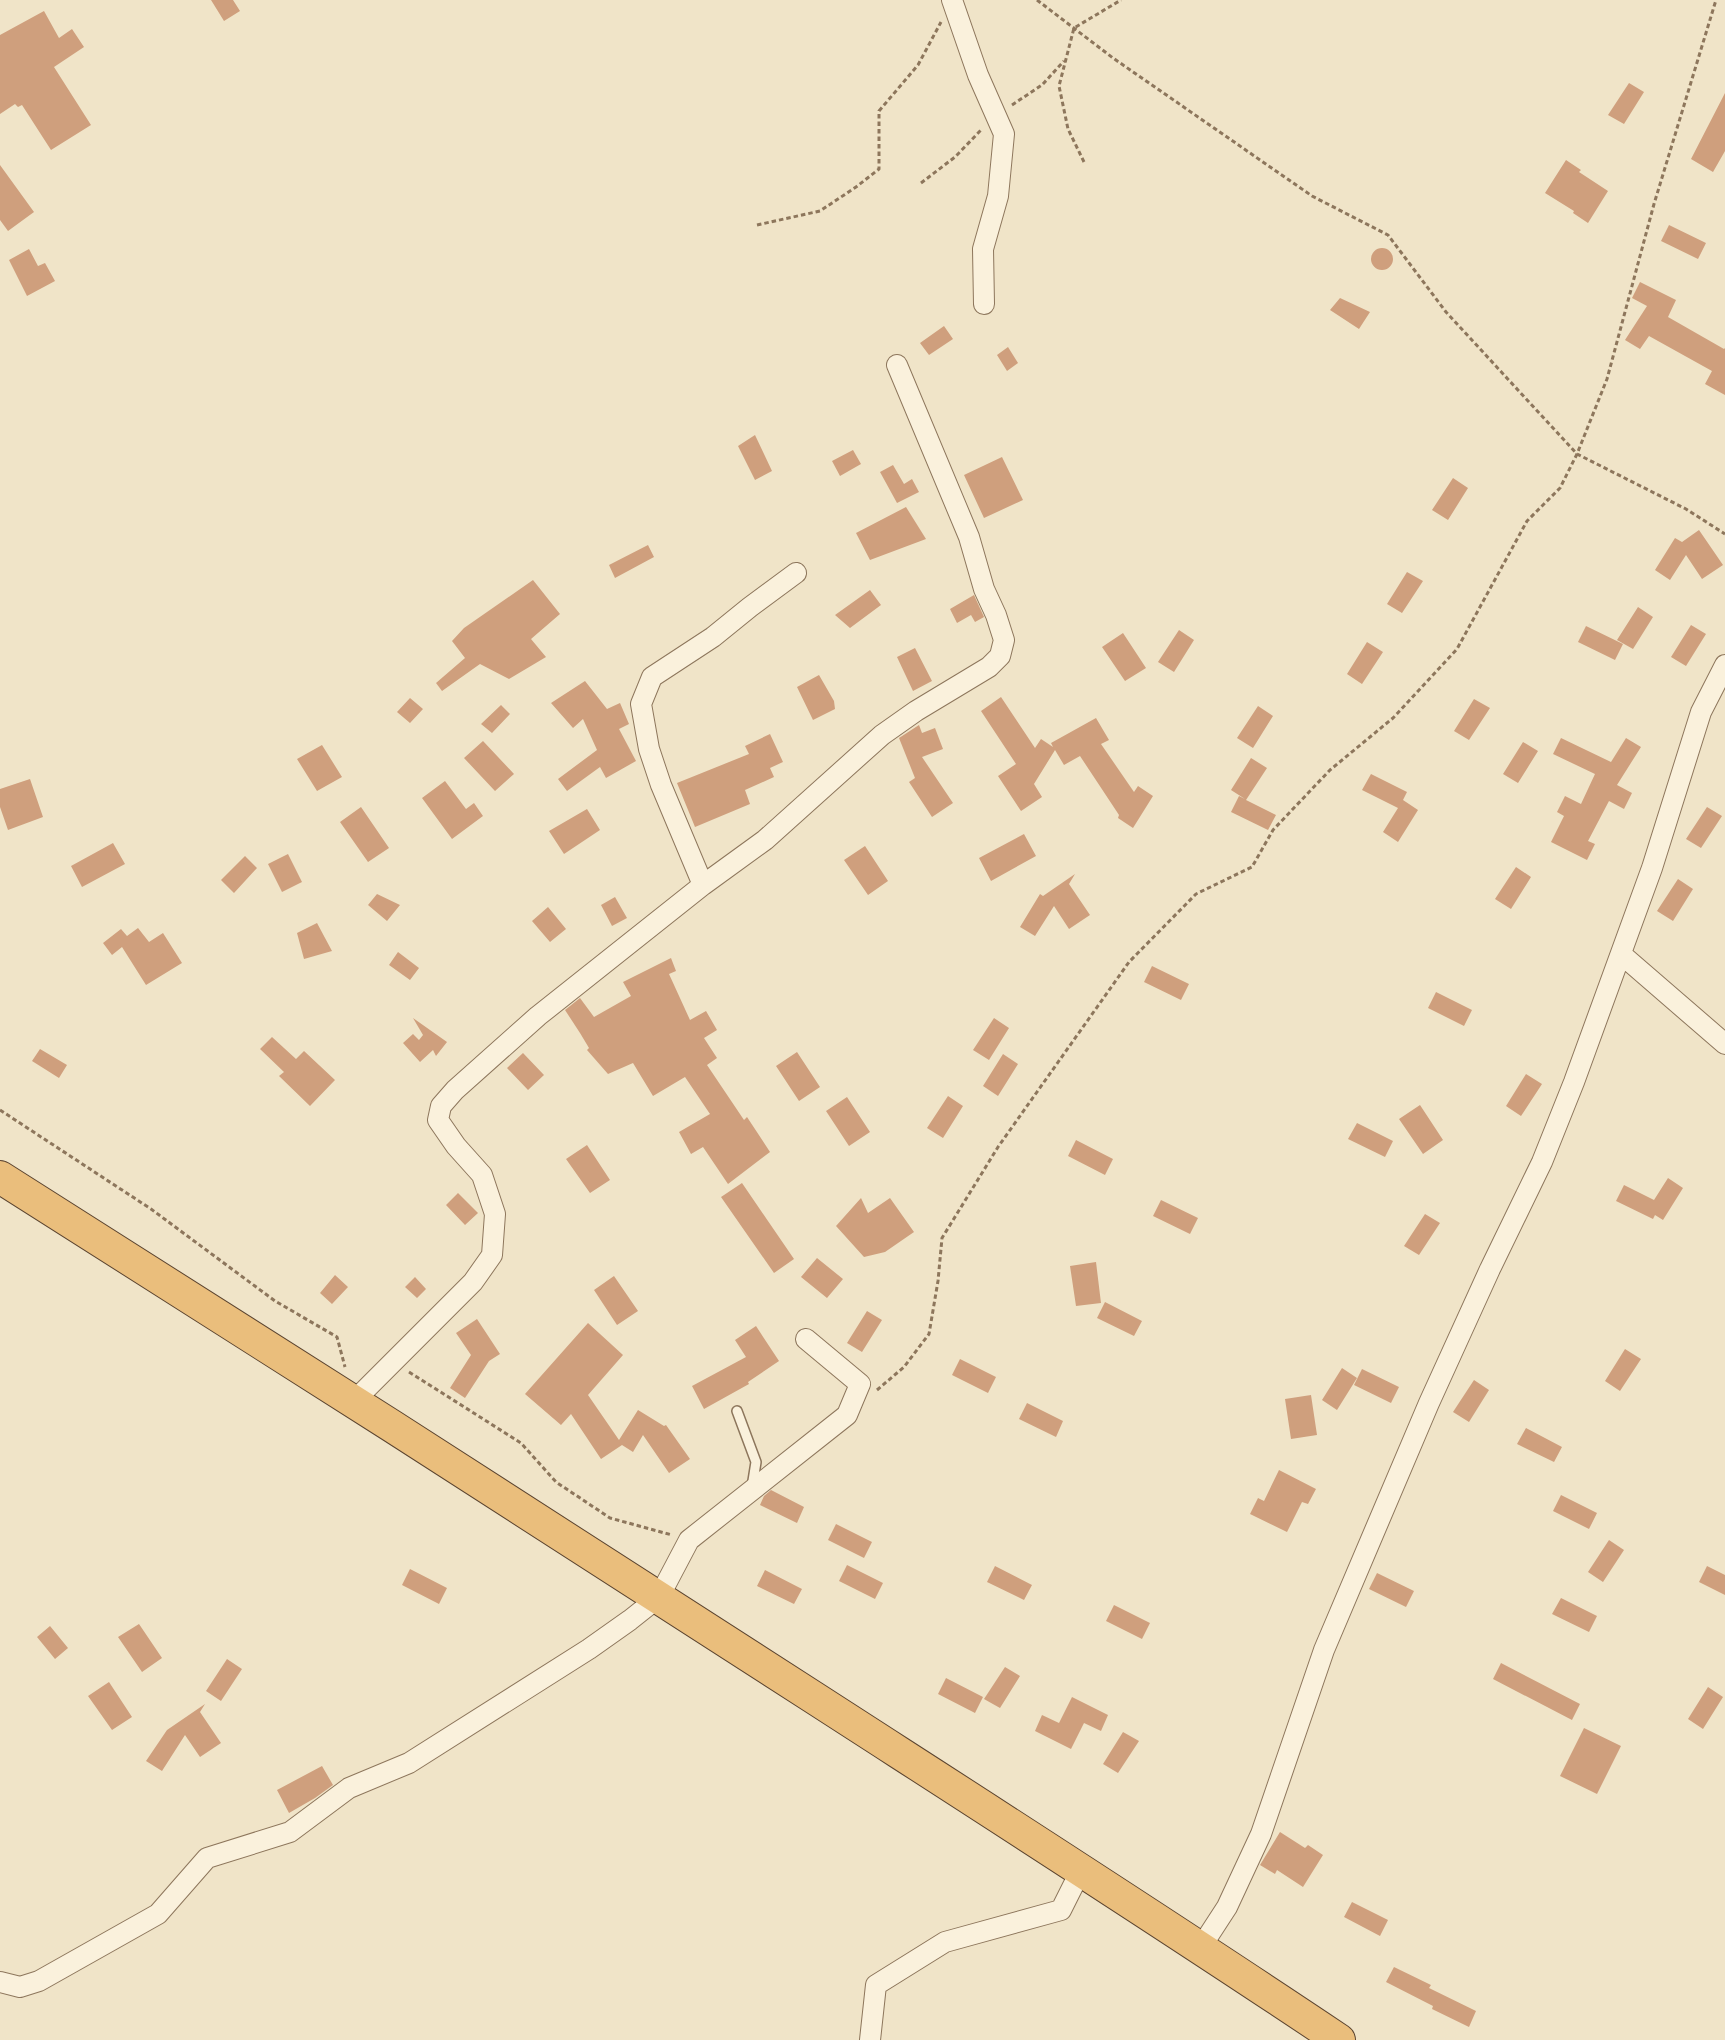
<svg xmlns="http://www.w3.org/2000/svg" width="1725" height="2040" font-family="'Crimson Pro',serif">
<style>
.building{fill:#cf9f7d}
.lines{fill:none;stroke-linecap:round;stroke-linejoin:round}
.service-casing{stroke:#8d765c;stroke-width:12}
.minor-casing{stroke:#8d765c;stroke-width:22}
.trunk-casing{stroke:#5b4430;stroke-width:34}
.path{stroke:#8d765c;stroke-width:3;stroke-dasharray:4.5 3;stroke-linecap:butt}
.service{stroke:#faf1dc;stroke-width:9}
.minor{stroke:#faf1dc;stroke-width:20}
.trunk{stroke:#eabe7c;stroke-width:32}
</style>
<rect width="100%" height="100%" fill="#f0e4c8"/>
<path class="building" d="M211,0H233L240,11L224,21Z
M44,11L59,38L72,29L84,47L54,67L91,125L51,150L22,105L18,107L15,104L0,114V35Z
M1629,83L1644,92L1624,124L1608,115Z
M1725,93V151L1713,172L1691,159Z
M1566,160L1581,170L1579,172L1608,191L1588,223L1573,213L1574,211L1545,193Z
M0,165L34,212L8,231L0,220Z
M1669,225L1706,243L1698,259L1661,241Z
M1371 259a11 11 0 1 1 22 0a11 11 0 1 1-22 0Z
M29,249L38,266L45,263L55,281L27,296L9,260Z
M1640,282L1676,300L1668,317L1724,349L1725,348V395L1705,384L1712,371L1649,336L1640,349L1625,340L1647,306L1632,298Z
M1340,298L1370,312L1359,329L1330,310Z
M944,326L953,339L929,355L920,343Z
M1008,347L1018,363L1007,371L997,355Z
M755,435L772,471L755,480L738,446Z
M853,450L861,464L840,476L832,461Z
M1002,457L1023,500L984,518L964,475Z
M893,465L904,484L912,479L919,492L897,503L880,472Z
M1453,478L1468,488L1448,520L1432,510Z
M906,507L926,539L870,560L856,533Z
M1699,530L1723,565L1702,579L1686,555L1670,580L1655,570L1675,538L1682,542Z
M648,545L654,557L615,578L609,565Z
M1407,572L1423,581L1402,613L1387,604Z
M533,580L560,614L531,639L546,657L509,679L480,664L442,691L436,683L465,658L452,641L464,628Z
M870,590L881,605L850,628L835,615Z
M974,595L984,617L975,622L971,615L957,623L950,609Z
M1638,607L1653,617L1633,649L1617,640Z
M1691,625L1706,634L1686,666L1671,657Z
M1586,626L1623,644L1615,660L1578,642Z
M1179,630L1194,640L1174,672L1158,662Z
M1123,633L1146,668L1125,681L1102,647Z
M1367,642L1383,652L1362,684L1347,674Z
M915,648L932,681L913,691L897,657Z
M819,675L834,701L835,709L813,720L797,687Z
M585,681L607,709L620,703L629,724L619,729L636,761L606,778L600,767L567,791L558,779L597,750L583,719L573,728L551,703Z
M1001,697L1035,748L1041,739L1053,747L1051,743L1096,718L1109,740L1101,744L1134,792L1138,786L1153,796L1133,828L1118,818L1119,815L1080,756L1064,765L1055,750L1034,784L1042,797L1021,811L998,776L1016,764L981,711Z
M410,698L423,709L410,723L397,712Z
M1474,699L1490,708L1469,740L1454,731Z
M501,705L510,714L492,733L481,724Z
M1258,706L1273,716L1253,748L1237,738Z
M919,725L922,733L935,728L943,749L922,757L953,803L932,817L909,782L915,778L899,738Z
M770,734L783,762L770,768L774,777L745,790L750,804L695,827L677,783L749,754L745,746Z
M1561,738L1611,762L1626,738L1641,747L1617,785L1632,793L1624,809L1609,801L1588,841L1595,844L1587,860L1551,842L1564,816L1557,812L1565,796L1581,804L1595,774L1553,754Z
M483,741L514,774L495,791L464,758Z
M1523,742L1538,751L1518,783L1503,774Z
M322,745L342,777L317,791L297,759Z
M1251,758L1267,768L1246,800L1276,815L1268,830L1231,812L1239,796L1245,799L1231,790Z
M1371,774L1407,792L1403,800L1418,810L1398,842L1383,832L1398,808L1362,790Z
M30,779L43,817L8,830L0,807V789Z
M445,781L466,809L474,803L483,816L452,839L422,798Z
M361,807L389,848L368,862L340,822Z
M1707,807L1722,816L1701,848L1686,839Z
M587,809L600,830L564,854L549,831Z
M1024,834L1036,856L991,881L979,858Z
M113,843L125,864L82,887L71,866Z
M865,846L888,881L868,895L844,860Z
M288,854L302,882L282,892L268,864Z
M245,856L257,868L234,893L221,880Z
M1516,867L1531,877L1511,909L1495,899Z
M1075,874L1069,884L1090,915L1069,929L1054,906L1035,936L1020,927L1040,894L1043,896Z
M1678,879L1693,889L1673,921L1657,911Z
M377,894L400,905L387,921L368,905Z
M615,897L627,918L612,926L601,905Z
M548,907L566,929L550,942L532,921Z
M317,923L332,951L304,959L297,933Z
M138,928L149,942L163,933L182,963L146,985L122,947L112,955L103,943L121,929L127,936Z
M398,952L419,968L410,980L389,965Z
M671,958L676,971L669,974L690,1020L706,1011L717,1030L704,1038L717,1058L707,1065L744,1120L747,1117L770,1152L728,1184L703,1147L691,1154L679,1132L710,1114L685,1077L653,1096L633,1063L608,1074L587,1050L589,1048L580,1033L565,1010L580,998L594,1017L631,996L623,982Z
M1152,966L1189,984L1181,1000L1144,982Z
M1436,992L1472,1010L1464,1026L1428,1008Z
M413,1018L447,1042L436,1056L433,1050L420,1062L403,1043L413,1034L419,1040L423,1035Z
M994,1018L1009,1028L989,1060L973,1050Z
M272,1037L296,1059L304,1051L335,1080L310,1106L279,1076L284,1072L260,1049Z
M40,1049L67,1065L59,1078L32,1061Z
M797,1052L820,1087L799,1101L776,1066Z
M523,1053L544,1075L528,1090L507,1068Z
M1003,1054L1018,1064L998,1096L983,1086Z
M1526,1074L1542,1084L1521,1116L1506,1106Z
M948,1096L963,1106L943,1138L927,1128Z
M847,1097L870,1132L849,1146L826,1111Z
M1420,1105L1443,1140L1423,1154L1399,1119Z
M1357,1123L1393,1141L1385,1157L1348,1139Z
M1076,1140L1113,1159L1105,1175L1068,1156Z
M587,1145L610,1180L590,1193L566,1159Z
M1668,1178L1683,1188L1663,1220L1655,1215L1653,1219L1616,1201L1624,1185L1654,1200Z
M742,1183L794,1259L774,1273L721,1197Z
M458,1193L478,1213L465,1225L446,1205Z
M861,1198L868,1213L890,1198L914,1232L885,1252L864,1257L836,1226Z
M1161,1200L1198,1218L1190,1234L1153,1216Z
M1425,1214L1440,1223L1419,1255L1404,1246Z
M817,1258L843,1279L827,1298L801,1277Z
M1096,1262L1101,1303L1076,1306L1070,1266Z
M335,1275L348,1287L332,1304L320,1293Z
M614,1276L638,1311L617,1325L594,1290Z
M415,1277L426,1289L417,1298L405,1287Z
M1105,1302L1142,1321L1134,1336L1097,1318Z
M867,1311L882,1320L862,1352L847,1343Z
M477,1319L500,1354L489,1361L465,1398L450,1388L471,1355L456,1333Z
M588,1323L623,1355L588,1395L619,1440L638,1410L664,1426L666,1425L690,1459L669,1473L643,1435L633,1452L622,1445L601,1459L571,1414L561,1425L525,1394Z
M756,1326L779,1361L748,1382L749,1384L704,1409L692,1386L746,1357L735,1340Z
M1625,1349L1641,1359L1620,1391L1605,1381Z
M960,1359L996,1377L988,1393L952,1375Z
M1342,1368L1357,1378L1337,1410L1322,1400Z
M1362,1369L1399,1387L1391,1403L1354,1385Z
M1474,1380L1489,1390L1469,1422L1453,1412Z
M1311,1395L1317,1435L1291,1439L1285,1399Z
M1027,1403L1063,1421L1056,1437L1019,1419Z
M1526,1428L1562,1447L1554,1462L1517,1444Z
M1279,1470L1316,1489L1308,1504L1302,1502L1287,1532L1250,1514L1258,1498L1264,1501Z
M771,1490L804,1507L797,1523L760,1505L764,1496Z
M1561,1495L1597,1513L1589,1529L1553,1511Z
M836,1524L872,1542L864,1558L828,1540Z
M1609,1540L1624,1550L1603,1582L1588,1572Z
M847,1565L883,1583L875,1599L839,1581Z
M995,1566L1032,1585L1024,1600L987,1582Z
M1707,1566L1725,1575V1595L1699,1582Z
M410,1569L447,1588L439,1604L402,1585Z
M765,1570L802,1589L794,1604L757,1586Z
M1377,1573L1414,1591L1406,1607L1369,1589Z
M1561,1598L1597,1616L1589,1632L1552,1614Z
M1114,1605L1150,1623L1142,1639L1106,1621Z
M139,1624L162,1658L142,1672L118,1637Z
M50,1626L68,1648L55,1659L37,1637Z
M227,1659L242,1669L221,1701L206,1691Z
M1501,1663L1580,1704L1572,1720L1493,1679Z
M1005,1667L1020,1676L1000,1708L984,1699Z
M946,1678L983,1697L975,1713L938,1694Z
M109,1682L132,1717L112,1730L88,1696Z
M1708,1687L1723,1697L1703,1729L1688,1719Z
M1072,1697L1108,1715L1101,1731L1084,1723L1071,1749L1035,1731L1042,1715L1059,1723Z
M205,1704L200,1712L221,1743L200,1757L185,1735L162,1771L146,1761L167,1730Z
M1584,1728L1621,1746L1597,1794L1560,1776Z
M1123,1732L1139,1741L1118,1773L1103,1764Z
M322,1766L333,1785L315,1798L289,1813L277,1790Z
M1280,1832L1305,1848L1308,1845L1323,1855L1303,1887L1277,1870L1275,1874L1260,1865Z
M1352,1902L1388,1920L1380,1936L1344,1917Z
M1394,1967L1431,1985L1429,1988L1476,2011L1469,2027L1432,2009L1433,2006L1386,1982Z"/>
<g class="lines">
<defs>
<path id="service" d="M737,1411L756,1462L752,1487"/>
<path id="minor" d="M952,0L978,75L1004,134L998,196L983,249L984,304
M703,885L661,785L649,749L641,704L652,677L713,637L750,607L796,573
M1621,954L1725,1044
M354,1401L473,1282L492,1255L495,1214L482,1175L456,1146L438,1120L441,1106L455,1090L538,1016L703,885L765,840L882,735L916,711L989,667L1000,656L1004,640L996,615L984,589L969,537L897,365
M1201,1947L1227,1907L1261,1834L1324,1650L1429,1403L1490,1269L1542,1162L1574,1082L1652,868L1701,712L1725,665
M0,1982L20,1987L39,1981L158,1914L207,1858L290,1832L349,1788L409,1763L589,1649L630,1620L659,1597L689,1540L847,1415L860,1384L806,1339
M870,2040L876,1985L945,1942L1061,1910L1081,1870"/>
<path id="trunk" d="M0,1177C273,1349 545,1524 816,1699C991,1812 1166,1924 1339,2040"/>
</defs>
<use href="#service" class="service-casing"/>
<use href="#minor" class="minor-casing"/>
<use href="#trunk" class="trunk-casing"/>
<path class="path" d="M1037,0L1113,58L1312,196L1388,235L1446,312L1577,454L1686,509L1725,534
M1012,105L1042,85L1064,61
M1084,162L1068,129L1059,86L1074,28L1121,0
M921,183L955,157L982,129
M757,225L820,211L856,187L879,169V111L918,65L941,22
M0,1110L151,1209L275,1301L337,1337L345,1367
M409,1372L521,1443L556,1482L610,1518L672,1535
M877,1390L904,1367L929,1334L938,1281L942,1238L998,1147L1129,962L1196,894L1252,867L1273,830L1330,770L1393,718L1457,649L1527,521L1560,488L1577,454L1607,379L1654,204L1716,0"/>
<use href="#service" class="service"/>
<use href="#minor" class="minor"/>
<use href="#trunk" class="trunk"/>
</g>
</svg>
